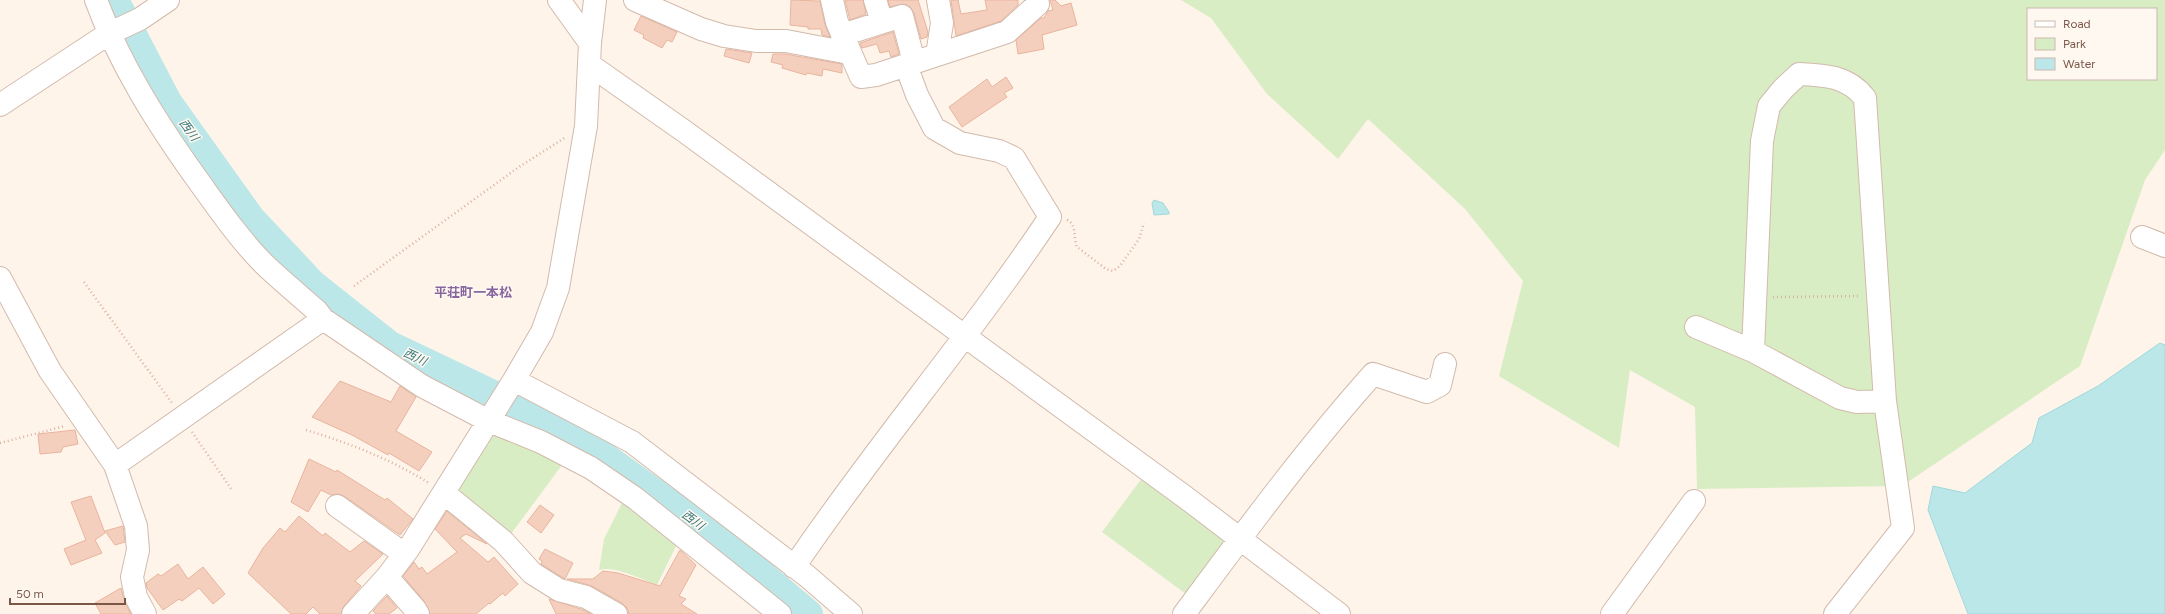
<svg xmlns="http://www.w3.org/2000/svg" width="2165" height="614" font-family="Figtree,'Noto Sans JP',sans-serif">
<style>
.green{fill:#d9edc5;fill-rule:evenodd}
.water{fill:#bbe7e9;stroke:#a0d8dc}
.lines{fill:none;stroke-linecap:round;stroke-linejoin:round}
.river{stroke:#bbe7e9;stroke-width:28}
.building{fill:#f5cfbe;stroke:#e9b49d}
.minor-casing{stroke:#d2baac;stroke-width:24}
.path{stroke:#dbb2a0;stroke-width:2.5;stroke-dasharray:1 3;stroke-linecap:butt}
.minor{stroke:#fff;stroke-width:22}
.labels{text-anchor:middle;stroke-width:3;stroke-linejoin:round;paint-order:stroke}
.water-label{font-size:12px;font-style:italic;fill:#3c7b80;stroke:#fff8f0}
.quarter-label{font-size:13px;font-weight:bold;fill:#86669d;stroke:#fff8f0}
</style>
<rect width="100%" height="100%" fill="#fef4e9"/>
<path class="green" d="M1181,0H2165V150L2145,180L2080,366L1902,486L1697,489L1695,407L1630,370L1619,448L1499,376L1523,281L1465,209L1368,119L1338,159L1267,94L1211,18ZM2028,9H2156V79H2028Z
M490,430L565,461L508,538L458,494L457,486Z
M1142,478L1229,542L1190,597L1102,532Z
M625,497L679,540L657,585C642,579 613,565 599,570L604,539Z"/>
<path class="water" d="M1154,200L1163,203L1169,212V214L1154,215L1152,203Z
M2160,343L2165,345V614H1968L1928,510L1933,486L1965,493L2032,443L2039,418L2098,386Z"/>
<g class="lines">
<path class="river" d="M115,0L168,102L251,218L313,284L390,345L565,428L724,542L809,614"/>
</g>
<path class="building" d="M791,0L820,1L825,25L830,37L822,35L821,29H808V27L790,25Z
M845,0H863L866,14L850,20Z
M888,0H918L928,32L927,37L921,39L914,13L910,7L904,4L890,7Z
M951,0H958L961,14L987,10L985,0H1018V5L1001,21L956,36Z
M1050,0H1055L1061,6L1071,3L1077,25L1042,35L1044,49L1018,54L1016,40L1041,18H1044L1048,11L1053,10Z
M641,16L677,32L672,42L667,40L662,48L643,38L644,35L634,30Z
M893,32L899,54L891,57L889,51L880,53L877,44L862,48L860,43Z
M726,49L752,53L749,63L724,56Z
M773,54H785L842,64V73L823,69L822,76L807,73L806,75L782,68L783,65L771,62Z
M1006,77L1013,88L1004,93L1007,97L962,127L949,107L987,79L992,87Z
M340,381L391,402L400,386L416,397L396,431L432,452L419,471L389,453L388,455L352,435L312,417Z
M75,430L78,444L63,447L61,452L40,454L38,434Z
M309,459L336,472L337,470L385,500L387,498L413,519L400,535L344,496L338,494L331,495L321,490L308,512L291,502Z
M91,496L105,533L95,540L102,553L71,565L64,549L86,540L71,502Z
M540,505L554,515L541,533L527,522Z
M447,511L487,544L466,534L460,538L488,562L494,557L518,584L505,596L503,593L490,604L489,603L476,614H430L424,601L403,576L414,562L419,569L422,567L427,574L457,552L435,529Z
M299,516L323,536L325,533L350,552L364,541L383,554L355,581L361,586L344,606L341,614H320L313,607L306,614H291L248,573L263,548L280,528L285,532Z
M123,526L125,542L115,545L105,531Z
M545,549L573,563L565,579L541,564L542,561L539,559Z
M680,550L696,565L679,596L686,599L681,604L697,614H629L627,608L622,603L592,586L567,579H593L603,571L618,573L660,586Z
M178,564L188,579L203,567L225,594L213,604L199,588L182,601L179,599L163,610L147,588L146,583L158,574L161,576Z
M121,588L125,603L131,614H101L95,603Z
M387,596L397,608L389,614H376L373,611Z
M549,599L581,609L591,614H556Z"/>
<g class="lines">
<defs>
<path id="minor" d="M96,0C120,65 157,123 197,179C218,208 239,239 265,265C282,281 300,296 317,311L323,319L422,386L489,421L541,442L591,468L635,498L780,614
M559,0L590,43
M635,0L701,29L724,36L756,41H786L849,53
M832,0L837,22L861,77L876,75L1007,32L1038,4L1037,0
M875,0L882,22
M842,35L902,16L914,62
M937,55L942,23L938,0
M590,65L684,131L1185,497L1339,614
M0,105L108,34L140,19L168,0
M2142,237L2165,246
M0,278L50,371L115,465L136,526L138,550L132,577L136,597L145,614
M1696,327L1753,351L1840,398L1857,402L1885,401
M1753,351L1762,141L1769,106L1783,89L1799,74C1825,75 1848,76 1865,98L1885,401L1903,528L1835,614
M514,380L632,442L807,576L851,614
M115,465L323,319
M444,493L503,541L532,573L559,590L586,597L616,614
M337,506L404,554
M794,567C875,447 970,337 1050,217L1014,158L999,151L960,143L934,128L917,95L906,65
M387,577L415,609L418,614
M353,614L387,577L409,548L514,380L542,332L558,288L586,126L590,43L595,0
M1184,614C1245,532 1305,450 1373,374L1427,392L1440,385L1445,364
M1612,614L1694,501"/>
</defs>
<use href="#minor" class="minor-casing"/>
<path class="path" d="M1067,220C1077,224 1073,238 1077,247L1106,269L1113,271L1120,266L1139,239L1144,223
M84,282L172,403
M354,286L519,167L566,137
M1773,297L1860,296
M306,430C349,443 390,459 429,483
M192,432L232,490
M0,443L65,426"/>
<use href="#minor" class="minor"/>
</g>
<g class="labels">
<g class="water-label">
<text transform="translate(189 130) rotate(54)" y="4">西川</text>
<text transform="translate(415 357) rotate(25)" y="4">西川</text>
<text transform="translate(693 520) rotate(36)" y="4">西川</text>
</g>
<g class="quarter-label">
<text x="473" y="297">平荘町一本松</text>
</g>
</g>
<rect x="2027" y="8" width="130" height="72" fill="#fff8f0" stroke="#cab8ae"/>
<rect x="2035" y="21" width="20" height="6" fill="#ffffff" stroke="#cab8ae"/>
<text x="2063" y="28" font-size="12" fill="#7b574a">Road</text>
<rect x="2035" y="38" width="20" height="12" fill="#d9edc5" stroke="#cab8ae"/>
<text x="2063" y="48" font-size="12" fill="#7b574a">Park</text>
<rect x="2035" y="58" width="20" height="12" fill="#bbe7e9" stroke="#cab8ae"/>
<text x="2063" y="68" font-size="12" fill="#7b574a">Water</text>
<path d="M10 598v6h115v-6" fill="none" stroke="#7b574a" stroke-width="2"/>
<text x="16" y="598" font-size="12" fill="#7b574a" stroke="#fff8f0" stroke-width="3" paint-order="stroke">50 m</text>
</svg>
